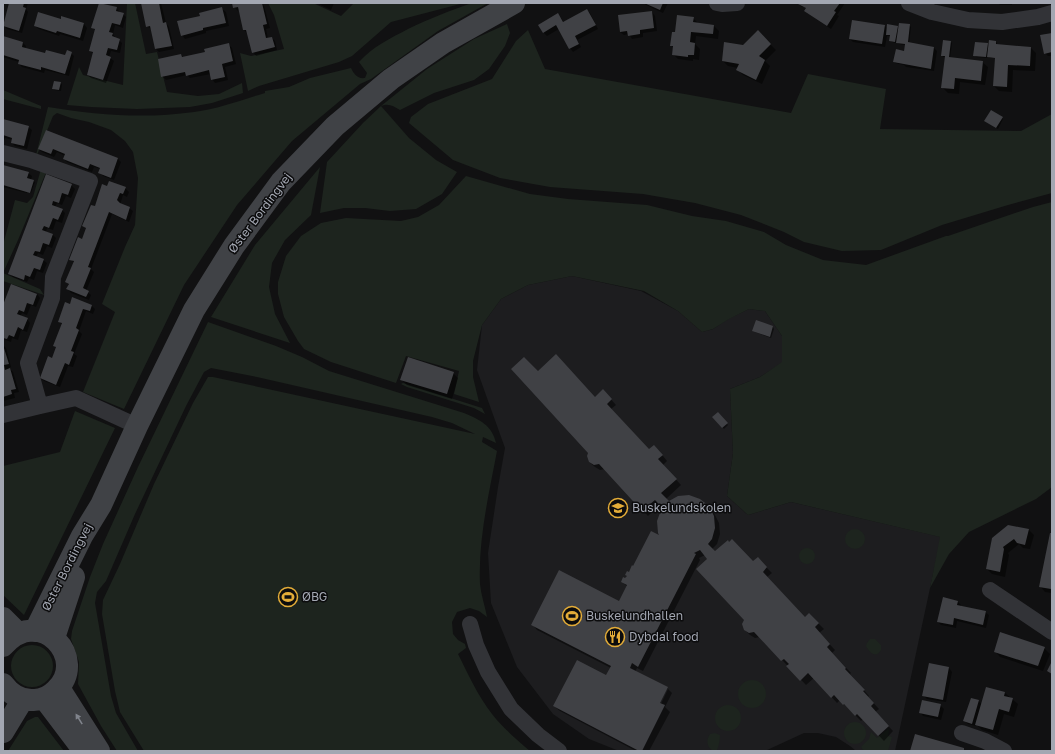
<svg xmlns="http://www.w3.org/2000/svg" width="1055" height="754" font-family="'Golos Text',sans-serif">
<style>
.built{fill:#1d1d1f}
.green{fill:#1d241e}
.shadow{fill:#0007}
.building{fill:#404145}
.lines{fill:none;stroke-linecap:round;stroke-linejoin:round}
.street{stroke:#323337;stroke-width:16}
.secondary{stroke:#404246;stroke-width:22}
.oneway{fill:#80848c}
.labels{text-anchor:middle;stroke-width:3;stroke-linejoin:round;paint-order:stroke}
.street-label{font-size:12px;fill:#a3a7b2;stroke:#0c0c0d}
.poi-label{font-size:12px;fill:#a3a7b2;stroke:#0c0c0d;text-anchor:start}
</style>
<rect width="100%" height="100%" fill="#111112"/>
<path class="built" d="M572,276L641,291L678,311L702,332L713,329L728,319L749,309L765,311L782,336V363L760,377L730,389L733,453L727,496L748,515L791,502L941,537L895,751H856L850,746L836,737L818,733H804L765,751H619L589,739L553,714L517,667L491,603L488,553L498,487L505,448L477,370L482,325L501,299L528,285Z"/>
<path class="green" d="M127,3H135L146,54L157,52L167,92L198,96L219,94L242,83L243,93L212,103L190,107L137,109L91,107L67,105L79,67L83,75L123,85Z
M268,3H313L341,16L354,3H464L391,22L352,56L339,62L259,86L248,91L240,53L251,56L284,49L274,15Z
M472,3H488L438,31L371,79L360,84L292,141L237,205L184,285L124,409L83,392L115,312L102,304L125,247L135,225L138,178L133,152L125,141L111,130L89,122L71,118L57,113L53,116L37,155H36L48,107C96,115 145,119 194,112C218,109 241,100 265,93V91L289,87L310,78L351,68C354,74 357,79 365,78L367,73L359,62C372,47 391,38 408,29C429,19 449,11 472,3Z
M507,24L510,33L505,46L489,69L474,80L434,93L400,110C393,106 389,103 381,106L409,138L436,160L457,172L442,194L416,209L390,211L365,208H344L320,213L327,162L363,123L381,106L427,69L474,39Z
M528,30L545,69L791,113L808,74L886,89L880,129L1021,131L1052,114V193L1008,205L942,225L881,250L842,251L804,242L784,232L741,215L695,203L643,194L550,187L500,178L453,160L409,123L411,117L428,104L492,79L516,41Z
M3,90L41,106V109L3,99Z
M320,167L311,215L285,240L272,263L269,287L275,314L290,343L211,317L255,245Z
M41,169L47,170L18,240L3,273L40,289L44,295L3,281V245L15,200L27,203L33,197Z
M466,176L530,194L568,199L647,205L692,216L726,221L764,232L786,245L823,260L866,265L946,236H948L1033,207L1052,202V487L1036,499L969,532L949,554L930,588L940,537L791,502L748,515L727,496L733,453L730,389L760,377L782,362V336L765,311L749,309L729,319L713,329L702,332L678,311L644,291L572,276L528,285L501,299L482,325L473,361V377L479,402L454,394L459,371L406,356L396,383L331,362L304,349L298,341L284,317L278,294V282L286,256L301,236L321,223L346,218L401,221L418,217L439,205Z
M208,322L276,346L302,357L329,371L464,413C480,420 492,425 496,443L483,437L482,442L497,451C489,494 478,539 480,584C481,595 485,606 487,617L479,611L470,608L457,612L452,622L453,634L458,640L465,644L466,648L458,654C468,674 478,696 492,714C503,728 516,739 530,751H144L120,712L115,691L102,614L103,600L120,564L154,484L193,403L208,377H213L475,434L452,423L432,417L257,377L211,368L204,372L186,406L135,514L106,581L97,592L95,603L111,696L116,713L138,751H117L101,726L78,684L79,662L71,639L72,631L90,577L103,544L138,467Z
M403,383L482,408L485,414L474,408L407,387L401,384Z
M75,411L115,428L24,615L3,595V466L60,452Z
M845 539a10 10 0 1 1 20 0a10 10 0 1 1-20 0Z
M799 556a8 8 0 1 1 16 0a8 8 0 1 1-16 0Z
M870,639H875L881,645V650C876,659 870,653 866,646L867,643Z
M11 666a21 21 0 1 1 42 0a21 21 0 1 1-42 0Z
M738 694a14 14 0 1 1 28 0a14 14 0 1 1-28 0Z
M715 718a13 13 0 1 1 26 0a13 13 0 1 1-26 0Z
M35,717H38L64,751H8L27,721Z
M844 733a11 11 0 1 1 22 0a11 11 0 1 1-22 0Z
M888,729L889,731L888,736L892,737L888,751H864L861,747L869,739L871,732L877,738Z
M715,733L720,735C720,740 719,745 717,750L714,751C706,747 706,740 710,734Z"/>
<path class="shadow" d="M8,3H28L26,9L28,12L22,33L7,29L3,25L10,5Z
M142,3H161L166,23L169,27L174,49L159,52L156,49L151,29L147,26Z
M233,3H252L253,4L262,3L264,6L270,28L266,29L268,39L272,38L275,41L277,50L256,56L253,52L247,33L244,30L239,10L238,11L234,7Z
M316,3H334L331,10Z
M644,3H668L663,13L646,5Z
M797,3H845L837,15L839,16L831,29L809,14L805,11L807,9L805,7H802Z
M998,3H1012V5H1000Z
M116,8L119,11V13L123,14L126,17L123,28L115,25L113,34L115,37V39L119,40L122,43L120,53L111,51L109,57L114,61L106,83L91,78L88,75L94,54L90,51L95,30L93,28Z
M222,9L226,12L229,26L206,31V33L185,39L182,35L201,16Z
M587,10L590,13L598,29L577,40L581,47L573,52L570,48L559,29L547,36L544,33L540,25L558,14L564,22Z
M652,12L655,16L657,31L643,33V37L632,39L629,34L624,35L620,32Z
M62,18L84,24L87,28L83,41L60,34L59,36L39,29L35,26L61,20Z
M693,18L699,24L714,26L719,31L718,39L696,36L695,44L700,49L699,60L693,59V61L678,59L673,54L674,48L671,45L676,33Z
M909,25L911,27L909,44L934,48L937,51L934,71L906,67L904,65L895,63L894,62L904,52L905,45L899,44L896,42V43L892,42L890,41L891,36H887L885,47L853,42L850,39L885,26L888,29L897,26L899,29Z
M758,32L776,50L765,61L770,66L762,84L743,75L738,70V68L728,66L723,61L743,46Z
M1052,34V56H1048L1045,53Z
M3,37L23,43L26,46L25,49L46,55L66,56L71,53L74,56L69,76L45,70L44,73L22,67L19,64V62L3,57Z
M944,41L951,42L952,43L950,58L982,62L988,67L985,85L960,82L959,94L948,93L942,87L946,57H943L942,55Z
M996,42L997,43V45L1031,48L1036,53L1035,71L1013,70L1012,92L999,91L994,86L996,58H990L988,56L987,58L976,57L974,55L975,43L989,45Z
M229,45L232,48L236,64L225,67L228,80L215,83L212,79L211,74L190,78L187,75L166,80L162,76L181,55L184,58L206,53Z
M60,83L62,84L61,91L54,90L53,88Z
M1002,118L1003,119L998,129L985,121Z
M3,120L28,127L32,130L27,149L15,146L12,143L13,140L5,138L3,143Z
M46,131L118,159L121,162L114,180L103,176L99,172L101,169L94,167L92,172L67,162L64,159L65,156L57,152L54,157L42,152L39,149Z
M3,166L28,173L32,176L31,180L35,182L31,193L27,192V193L3,187Z
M47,176L71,185L75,189L71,198L66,196L62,205L57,203L55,207L62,210L65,213L62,223L56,221L53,230L47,228L46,232L53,235L56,238L52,248L47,246L43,255L38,253L36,257L43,260L47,263L43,273L37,271L34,280L29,278L27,282L13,277L10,274Z
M125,188L129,192L127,197L123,195L120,205L129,208L133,211L129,222L112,214L91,269L94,272L86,291L91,295L89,300L71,293L68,289L69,285L66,282L74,263L71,259L82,240L87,229L84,226L95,208Z
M37,294L40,298L36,307L31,305L27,315L22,313L20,317L27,319L30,323L27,332L21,330L18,340L12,338L11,342L3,339V308Z
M72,299L92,306L95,309L93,314L86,311L79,331L82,334L74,354L77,356L73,367L68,366L60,387L44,381L41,378L52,359L57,348L54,345L62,325L59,321L70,305Z
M757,322L773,327L774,329L771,338L755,332L753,331Z
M3,345L6,348L11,367L9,368L13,372L19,392L14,393L15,398L3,401Z
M538,372L595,398L608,396L616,405L611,409L649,450L659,451L667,461L663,465L681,485L666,499L669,502L708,507L714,513L719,523L720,534L717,544L712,549L715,553L753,562L763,564L772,573L767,577L805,618L809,614L824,629L819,633L835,650L832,653L851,673L850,674L869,696L868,697L879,709L875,712L893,731L884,741L863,719L861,721L840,700L837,703L814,678L806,685L760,637L755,638L750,635L745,630V620L709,559L705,555L699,558L700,560L643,671L637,668L635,672L668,689H666L657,707L659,708L668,689L672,693L665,707L670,712L649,751H636L560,711L554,706L606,677L611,668L537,630L532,624L620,602L628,587L622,582L626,580L629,573L662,538L664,508L660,504L648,516L605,469L600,470L595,467L589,462L590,453Z
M453,373L458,378L452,399L407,385L402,380Z
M718,413L728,425L724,429L714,417Z
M1029,530L1034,535L1030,549L1023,548L1019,544L1008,553L1009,555L1005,577L992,574L987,569L992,538Z
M1052,534V593L1045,592L1040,586Z
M958,602L961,605V606L985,612L989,615L986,628L957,621L956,628L941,625L938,622Z
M1044,648L1050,654L1043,671L1000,657L995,651Z
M949,668L952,672L946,702L927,699L923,695Z
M1005,693L1018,704L1014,717L1004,714L998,735L982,730L976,724V726L968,724L965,721L971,699L979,701L982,705Z
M940,705L944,709L941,720L923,716L920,712Z"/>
<path class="building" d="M9,3H24L23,7L26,8L19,31L3,26Z
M99,3L117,7L116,11L124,13L120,25L112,23L109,32L113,33L112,36L120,39L117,50L108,48L106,55L111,57L103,80L87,75L93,52L89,51L95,29L91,28Z
M141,3H159L163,23L166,22L172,46L155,49L150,26L146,27Z
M232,3H250V4L262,3L267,24L263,25L266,38L272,37L275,47L252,53L246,30H243L238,7L233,8Z
M644,3H663L660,10Z
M796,3H840L834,11L836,12L827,26L804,11L806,8Z
M222,7L226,23L203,28V30L181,36L177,21L200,16L199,13Z
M587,9L596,25L575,36L579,44L569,49L556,25L543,33L538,25L558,13L563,22Z
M652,11L654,28L640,30V34L628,36L627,31L620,32L618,15Z
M38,12L61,19V16L84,23L80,38L57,31L56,33L34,26Z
M677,15L694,17L693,22L714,25L713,34L691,32L690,42L695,43L694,55H688V57L672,55L673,46H670L672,32H675Z
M852,20L885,25L882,44L849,39Z
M899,23L910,24L908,42L934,47L931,69L893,62L896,49L904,51L905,44L896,43Z
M887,24L898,26L895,42L889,41L890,35H886Z
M758,30L771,44L759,56L765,60L756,80L736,70L739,64L722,61L724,42L743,45Z
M1052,33V52L1044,54L1040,35Z
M3,36L23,42L22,47L45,53L46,50L65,55L67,50L72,52L65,74L41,67V70L18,64L19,60L3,55Z
M943,40L951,41L949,57L983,61L981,81L955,78L954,89L941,88L945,56H941Z
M989,40L996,41V44L1031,47L1030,66L1008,65L1007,87L993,86L995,58L987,57Z
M975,42L988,43L986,57L973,56Z
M229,43L233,61L222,64L225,77L211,80L209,70L186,76L185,72L161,77L158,59L181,54L182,57L205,52L204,49Z
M54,81L61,82L59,90L52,89Z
M991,110L1003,117L996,128L984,121Z
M3,119L29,126L24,146L11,143L12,138L3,135Z
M46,130L118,158L111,178L98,173L100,168L90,164L88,169L63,159L65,154L53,149L51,154L38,149Z
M3,165L29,172L27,178L34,180L30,193L3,185Z
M46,174L72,184L68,195L62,193L59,203L53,201L52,205L63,209L58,220L53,218L49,228L44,226L42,230L53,234L49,245L43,243L40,252L35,251L33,255L44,259L40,270L34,268L30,277L25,275L24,280L8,274Z
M109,181L126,187L123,194L120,193L117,200L120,203L130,207L126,220L109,212L88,267L91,268L83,288L89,291L86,297L66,289L69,284L65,282L74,261L69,260L78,237L82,239L86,228L82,226L91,205L95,206L102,184L107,186Z
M11,284L37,294L33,305L27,303L24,312L19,310L17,314L28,318L23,330L18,327L14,337L9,335L7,339L3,338V305Z
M72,297L92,305L90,311L83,309L76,328L79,330L71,351L74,352L69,365L65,363L56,385L40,378L48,356L52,358L56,347L53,346L62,323L58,322L65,302L70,304Z
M756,320L773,326L770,337L752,331Z
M3,345L9,364L4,365L5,370L10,368L16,389L11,390L12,394L3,397Z
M556,354L595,397L603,389L612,399L607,404L649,449L654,445L663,455L658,459L677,479L661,493L669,501L678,496L689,495L700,499L709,506L714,516L715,528L712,539L708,544L715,551L728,540L729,542L732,539L753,561L758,557L767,567L763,572L805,617L809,613L819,623L815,627L830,644L827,647L846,668L845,669L865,690L863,691L874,703L871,706L889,726L878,736L857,714L855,716L844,704L843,705L834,695L831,698L808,673L800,681L786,666L789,664L784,659L781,661L754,632L749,633L744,630L742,624L744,620L696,569L707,559L700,550L694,553L696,554L638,667L632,663L630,668L668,687L660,703L665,705L642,751H639L553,706L577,660L606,675L611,666L531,625L559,570L619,601L627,585L621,582L623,577L625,578L627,576L625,575L627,571L629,572L632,565L633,566L651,531L659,535L658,533L657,521L661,510L662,508L655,500L642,511L599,464L594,465L589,462L587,456L588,453L511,369L524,357L538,371Z
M408,357L454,372L447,394L400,380Z
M718,412L728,423L722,428L712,417Z
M1008,525L1029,529L1025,545L1017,543L1014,539L1003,547L1004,549L1000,572L986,569L992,538Z
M1050,533H1052V584L1051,589L1039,587Z
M943,597L958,601L957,605L986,611L983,625L954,618L953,625L937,622Z
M1000,632L1045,647L1038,666L994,652Z
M1052,661V674L1047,671Z
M929,663L949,667L943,700L922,696Z
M986,687L1005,692L1004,696L1013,698L1009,712L999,709L993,730L975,725Z
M971,698L979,700L972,724L963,721Z
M922,700L941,704L938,717L919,713Z
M915,734L964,748V751H910Z"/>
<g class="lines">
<path class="street" d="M717,3L722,4L737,3
M909,3L932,12L968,20L1002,22L1038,17L1052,13
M3,153L31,160L90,181L53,277L52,298L28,363L40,406
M3,415L40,406L76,398L137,426
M990,590L1052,632
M470,624L476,645L488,672L511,709L538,735L559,751
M962,733L985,741L1004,751"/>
<path class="secondary" d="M3,618L18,633
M35,631L82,536L101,505L137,426L194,310L234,246L281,182L335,126L391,79L443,43L514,3
M54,638L74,577
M3,646C41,603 89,660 56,690C50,696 43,700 34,700C21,701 11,695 3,684
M59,688L99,751
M44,698L84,751
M3,732L23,699"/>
</g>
<defs><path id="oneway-solid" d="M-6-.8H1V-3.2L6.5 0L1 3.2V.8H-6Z"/></defs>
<use class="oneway" href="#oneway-solid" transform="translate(79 719) rotate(-122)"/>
<defs>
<symbol id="school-ring" viewBox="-11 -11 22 22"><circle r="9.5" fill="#0c0c0d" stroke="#e3ac38" stroke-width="1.5"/><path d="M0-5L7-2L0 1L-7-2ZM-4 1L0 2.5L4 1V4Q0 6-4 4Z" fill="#e3ac38"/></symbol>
<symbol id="stadium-ring" viewBox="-11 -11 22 22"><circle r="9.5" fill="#0c0c0d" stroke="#e3ac38" stroke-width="1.5"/><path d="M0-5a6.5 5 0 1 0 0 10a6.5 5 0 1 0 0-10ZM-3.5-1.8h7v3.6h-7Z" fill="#e3ac38"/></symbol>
<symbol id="restaurant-ring" viewBox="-11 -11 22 22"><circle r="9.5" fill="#0c0c0d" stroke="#e3ac38" stroke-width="1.5"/><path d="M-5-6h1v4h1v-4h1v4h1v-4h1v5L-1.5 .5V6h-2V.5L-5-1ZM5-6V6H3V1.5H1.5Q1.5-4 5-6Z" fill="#e3ac38"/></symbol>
</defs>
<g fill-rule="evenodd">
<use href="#school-ring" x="607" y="497" width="22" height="22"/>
<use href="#stadium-ring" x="277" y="586" width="22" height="22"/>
<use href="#stadium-ring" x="561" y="605" width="22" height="22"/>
<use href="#restaurant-ring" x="604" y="626" width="22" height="22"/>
</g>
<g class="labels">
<g class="street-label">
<text transform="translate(260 213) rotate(-53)" y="4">Øster Bordingvej</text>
<text transform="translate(67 567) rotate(-63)" y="4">Øster Bordingvej</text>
</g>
<g class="poi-label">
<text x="632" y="512">Buskelundskolen</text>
<text x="302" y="601">ØBG</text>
<text x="586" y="620">Buskelundhallen</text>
<text x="629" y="641">Dybdal food</text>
</g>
</g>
<rect width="1055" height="754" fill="none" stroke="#a3a7b2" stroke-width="8"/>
</svg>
